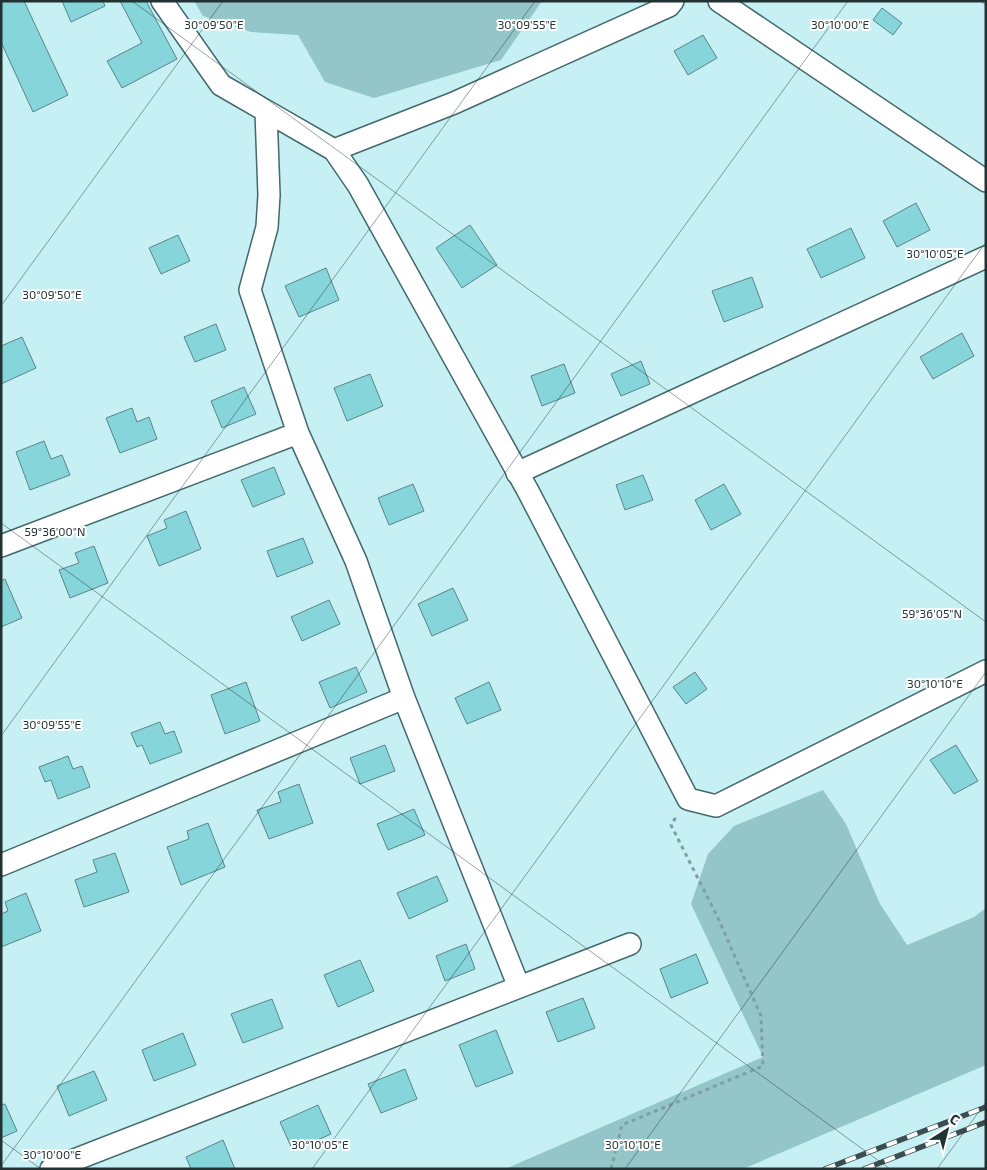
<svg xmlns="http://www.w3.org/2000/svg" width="987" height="1170" font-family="'Exo 2',sans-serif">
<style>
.green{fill:#94c5c9}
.building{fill:#85d5da;stroke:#5d8487}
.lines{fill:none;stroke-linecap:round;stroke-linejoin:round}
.minor-casing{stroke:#43696c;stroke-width:24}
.path{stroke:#809fa1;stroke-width:3;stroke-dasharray:4 4;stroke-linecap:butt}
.minor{stroke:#fff;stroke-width:21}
.rail-casing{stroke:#3a4d4f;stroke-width:5.5}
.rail{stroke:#fff;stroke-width:4;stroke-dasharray:11;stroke-linecap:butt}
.ticks{fill:none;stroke:#223233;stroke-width:1;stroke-opacity:0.45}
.ticks-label{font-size:12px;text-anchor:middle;fill:#223233;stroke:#fff;stroke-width:4;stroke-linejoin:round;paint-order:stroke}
</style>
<rect width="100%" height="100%" fill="#c6f0f3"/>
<path class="green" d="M194,1H542L501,60L374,98L325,82L298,35L251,32L203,16Z
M823,790L846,824L880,904L907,945L974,917L986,908V1065L743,1169H505L763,1057L691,904L708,854L734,826Z"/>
<path class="building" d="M1,1H24L68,95L33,112L1,42Z
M62,1H103L105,6L71,22Z
M120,1H146L177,59L122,88L107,61L142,43Z
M882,8L902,23L893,35L873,20Z
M703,35L717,58L688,75L674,51Z
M916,203L930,230L897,247L883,221Z
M470,225L497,265L462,288L436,248Z
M851,228L865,258L821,278L807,249Z
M178,235L190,261L161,274L149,248Z
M326,268L339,300L299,317L285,286Z
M752,277L763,307L724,322L712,291Z
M216,324L226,350L195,362L184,337Z
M962,333L974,356L933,379L920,357Z
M22,337L36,368L1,384V346Z
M641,361L650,384L621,396L611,374Z
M564,364L575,393L542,406L531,376Z
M370,374L383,406L347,421L334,388Z
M244,387L256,414L222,428L211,401Z
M132,408L137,422L149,417L157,439L120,453L106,418Z
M44,441L51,459L62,455L70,475L30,490L16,452Z
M274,467L285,494L253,507L241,480Z
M643,475L653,500L625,510L616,485Z
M413,484L424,511L389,525L378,498Z
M724,484L741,514L711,530L695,500Z
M186,511L201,549L159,566L147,536L167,528L164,520Z
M303,538L313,563L277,577L267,551Z
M94,546L108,583L70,598L59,570L79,563L75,553Z
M5,579L22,618L1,627V581Z
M453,588L468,620L432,636L418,604Z
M329,600L340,624L302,641L291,617Z
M356,667L367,692L330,708L319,682Z
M695,672L707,689L686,704L673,687Z
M246,682L260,721L225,734L211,695Z
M489,682L501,710L467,724L455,698Z
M160,722L165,734L174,731L182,752L150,764L142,745L137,747L131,733Z
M385,745L395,771L360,784L350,758Z
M956,745L978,781L954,794L930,760Z
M68,756L73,769L82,766L90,787L58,799L51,780L45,782L39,767Z
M299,784L313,823L269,839L257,810L281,802L278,792Z
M414,809L425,835L388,850L377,824Z
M208,823L225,867L181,885L167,847L189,839L187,831Z
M115,853L129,892L84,907L75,880L97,872L93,860Z
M437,876L448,901L409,919L397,893Z
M26,893L41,931L1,947V914L8,911L5,902Z
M466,944L475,969L445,981L436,956Z
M696,954L708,983L671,998L660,969Z
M360,960L374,991L338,1007L324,975Z
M583,998L595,1028L558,1042L546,1012Z
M272,999L283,1028L243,1043L231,1014Z
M496,1030L513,1073L476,1087L459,1045Z
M183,1033L196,1065L154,1081L142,1050Z
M405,1069L417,1099L381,1113L368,1084Z
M94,1071L107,1100L69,1116L57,1086Z
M5,1104L17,1131L1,1138V1105Z
M318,1105L331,1134L293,1151L280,1122Z
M223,1140L235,1169H191L186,1157Z"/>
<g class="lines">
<defs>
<path id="minor" d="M162,1L221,85L334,150L358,185L528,491L688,799L716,806L986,671
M719,1L986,181
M266,111L269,195L267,227L250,290L298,433L356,561L404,698L519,987
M334,150L454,103L669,6L673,1
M517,473L986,257
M1,546L298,433
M1,865L404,698
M51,1169L630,944"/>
</defs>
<use href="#minor" class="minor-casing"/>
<path class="path" d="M611,1169L622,1125L763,1066L761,1016L718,918L671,825L676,817"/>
<use href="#minor" class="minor"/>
<defs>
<path id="rail" d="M825,1169L986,1107
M864,1169L986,1122"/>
</defs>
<use href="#rail" class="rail-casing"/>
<use href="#rail" class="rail"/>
</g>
<path class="ticks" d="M132,1L986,622M980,1L986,5M1,306L223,1M1,523L890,1169M1,736L535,1M1,1140L41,1169M1,1166L848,1M312,1169L986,242M625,1169L986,672M937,1169L986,1102"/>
<g class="ticks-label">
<text x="214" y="29">30°09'50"E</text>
<text x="527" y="29">30°09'55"E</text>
<text x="840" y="29">30°10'00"E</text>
<text x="935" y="258">30°10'05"E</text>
<text x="52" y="299">30°09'50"E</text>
<text x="55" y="536">59°36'00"N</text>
<text x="932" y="618">59°36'05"N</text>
<text x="935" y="688">30°10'10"E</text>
<text x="52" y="729">30°09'55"E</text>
<text x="320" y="1149">30°10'05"E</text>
<text x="633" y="1149">30°10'10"E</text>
<text x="52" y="1159">30°10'00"E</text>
</g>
<rect width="987" height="1170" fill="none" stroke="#223233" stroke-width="5"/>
<g transform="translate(947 1130) rotate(36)" stroke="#ffffff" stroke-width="4" paint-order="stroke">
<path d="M0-4L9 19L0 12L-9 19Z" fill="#223233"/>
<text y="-8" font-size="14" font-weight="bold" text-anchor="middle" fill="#223233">С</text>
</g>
</svg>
